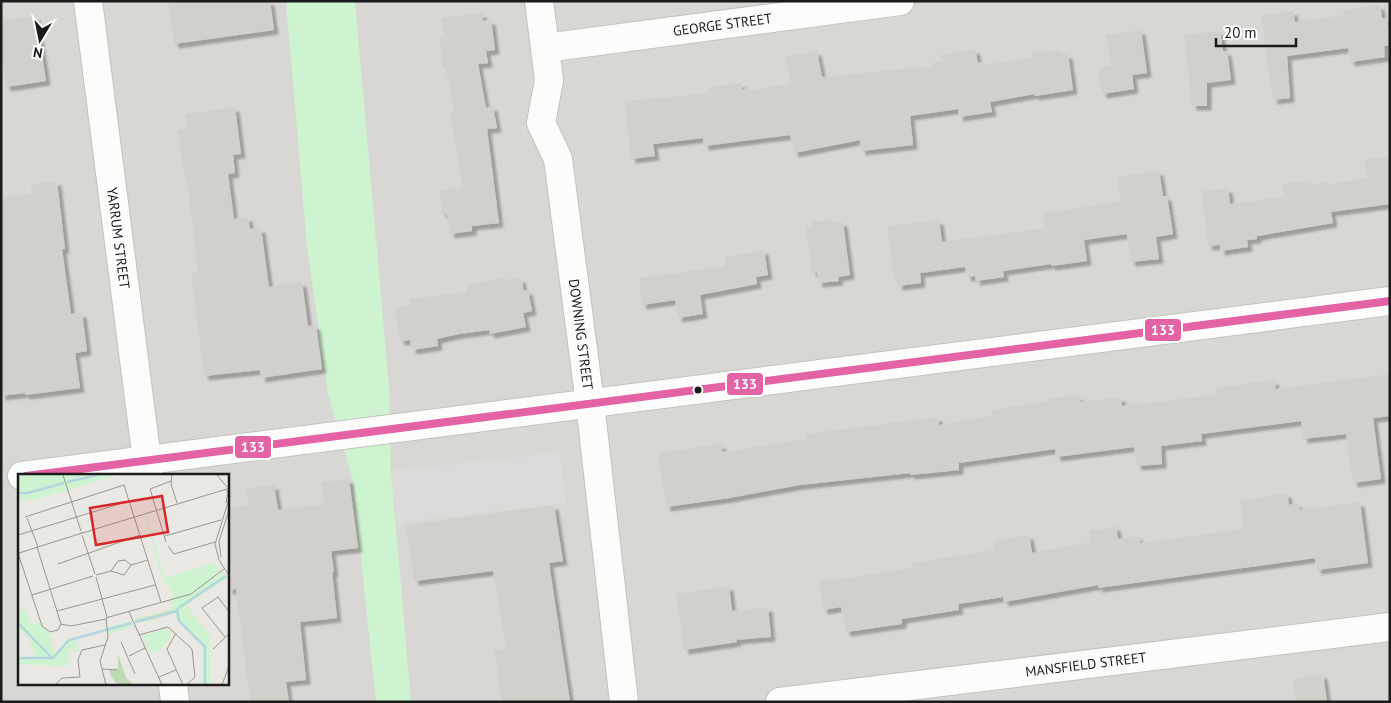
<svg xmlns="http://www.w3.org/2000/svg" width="1391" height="703" font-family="'PT Sans',sans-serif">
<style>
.residential{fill:#d9d7d4;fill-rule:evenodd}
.park{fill:#cef3d0}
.parking{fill:#dcdbd9}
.building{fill:#d2d0cb;filter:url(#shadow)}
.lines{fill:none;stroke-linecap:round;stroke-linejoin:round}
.minor-casing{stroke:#c2c2bf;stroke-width:30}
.minor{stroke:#fcfcfb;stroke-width:28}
.bus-1-casing{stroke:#fff;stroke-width:11}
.bus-1{stroke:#e463a4;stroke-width:8}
.bus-dot{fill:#1b1b1b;stroke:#fff;stroke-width:2}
.labels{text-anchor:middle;stroke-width:4;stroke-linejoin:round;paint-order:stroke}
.street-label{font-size:14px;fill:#1b1b1b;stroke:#fff}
.inset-river{fill:none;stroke:#b4d4df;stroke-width:2.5}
.inset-road{fill:none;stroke:#979692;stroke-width:1}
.view{fill:#d62828;fill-opacity:0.15;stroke:#d62828;stroke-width:2.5}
.inset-edge{fill:none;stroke:#1b1b1b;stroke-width:2.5}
.line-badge{stroke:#fff;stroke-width:2}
.badge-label{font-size:14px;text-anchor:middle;font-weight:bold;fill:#fff}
</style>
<defs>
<filter id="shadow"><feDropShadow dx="4.5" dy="4.5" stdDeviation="1" flood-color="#0004"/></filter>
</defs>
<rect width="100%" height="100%" fill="#eae8e2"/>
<path class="residential" d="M1,1H1390V702H1ZM19,476H228V684H19Z"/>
<path class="park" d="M286,1H355L389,387L391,471L411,702H376L353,481L328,394L307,247Z"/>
<path class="parking" d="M560,452L566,503L397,523L391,471Z"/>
<path class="building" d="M168,1H270L274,30L174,44Z
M1380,5L1382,18H1387L1390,38V45L1384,46L1385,57L1350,62L1348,48L1287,56L1290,98L1273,100L1261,16L1293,11L1295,22L1344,15L1343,10Z
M482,13L483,21L491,20L495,50L486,51L488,63L478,64L486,108L493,106L497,128L487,129L499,223L472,226V231L450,234L447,214H442L439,190L463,187L450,114L454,113L446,68L443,69L439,38L444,37L441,18Z
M36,16L46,81L6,87L1,55V20Z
M1141,30L1147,73L1132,75L1134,89L1102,94L1098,68L1111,66L1106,35Z
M1220,31L1223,51H1227L1231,80L1207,83V106H1192L1184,35Z
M975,49L978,63L984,62V65L1032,58L1031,53L1057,50L1058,55L1068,54L1073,90L1035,96L1034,94L990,102L992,112L959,117L958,109L910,116L913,145L861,151L860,140L794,153L790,135L704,146L703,138L653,144L655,156L631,159L625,101L709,93L708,87L741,83L742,89H748L749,91L791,83L785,57L817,51L822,77L933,66L932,63L941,61L940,55Z
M235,107L241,154L233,155L235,173L228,174L234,219L248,217L250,229L261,228L269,287L302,282L308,326L316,325L322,369L261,378L260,370L204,376L191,273L198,272L187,179H185L178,130L188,129L186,114Z
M1390,157V204L1331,212L1333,223L1257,236V239L1247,240L1248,247L1220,251V245L1208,246L1202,191L1228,188L1230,204L1284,197L1282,184L1306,181V186L1326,182L1327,185L1367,178L1364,160Z
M1159,171L1163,196H1167L1173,234L1156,237L1159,259L1131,262L1127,234L1084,240L1087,261L1051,266V264L1003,271L1004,277L976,281L975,276L967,277L965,267L920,273L921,283L898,286V278L894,279L887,226L939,220L942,242L1045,228L1043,214L1121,201L1118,177Z
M57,181L65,249H62L71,314L82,313L87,351L75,353L80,388L25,395V393L1,396V198L32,194L31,184Z
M830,220L831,223L843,222L850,275L838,277L839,281L818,283L817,272L812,273L806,226H812V222Z
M764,250L768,275L756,277L757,284L700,295L703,314L678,318L675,300L642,305L639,278L726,266L724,258Z
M505,277L506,281L521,278L524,291L528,290L532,311L523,313L526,327L490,334L489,330L459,334L437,339L438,346L412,350L410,340L400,341L395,308L411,305L410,299L467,292L466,285Z
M1390,374V416L1373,418L1381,479L1353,483L1346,434L1303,439L1301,421L1201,434L1202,441L1161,446L1162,464L1137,466L1134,447L1056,457L1055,449L959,463V470L910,475V473L800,485L729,498L666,507L658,453L721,444L723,452L807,439L806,434L938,417L939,425L992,416L991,410L1050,401L1049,398L1079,396L1080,402L1121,397L1122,406L1216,395L1215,388L1274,380L1276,389Z
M349,479L358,548L331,551L334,572H332L337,618L300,622L306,680L286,682L289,702H250L236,589L228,590V508L249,505L246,489L274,485L278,510L324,504L321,482Z
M1287,493L1289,505L1298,503L1299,510L1360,502L1368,563L1317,570L1315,558L1098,588V585L1004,602L1003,597L958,604L959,610L902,619V624L846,632L841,607L823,610L819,582L913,568L912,563L995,550L993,541L1029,535L1032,553L1091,542L1089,531L1116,526L1118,539L1138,536L1140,543L1244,529L1240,501Z
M554,505L563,561L549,563L570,702H502L494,651L506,649L493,571L414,581L406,525Z
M729,586L732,611L768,607L771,637L736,640L737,642L684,650L676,594Z
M1323,674L1327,702H1296L1293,679Z"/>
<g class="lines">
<defs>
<g id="minor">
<path id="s1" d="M88,1L149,476"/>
<path id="s2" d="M539,1L549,80L541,123L558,159L590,403L624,702"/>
<path id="s3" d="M545,48L900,1"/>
<path d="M22,476L1390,301"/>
<path d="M173,684L175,702"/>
<path id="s4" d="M780,702L1390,627"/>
</g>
</defs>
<use href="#minor" class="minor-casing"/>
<use href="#minor" class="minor"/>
<defs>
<path id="bus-1" d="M26,476L1390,301"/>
</defs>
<use href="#bus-1" class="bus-1-casing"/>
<use href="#bus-1" class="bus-1"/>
</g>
<circle class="bus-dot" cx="698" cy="390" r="4.5"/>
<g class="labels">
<g class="street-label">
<text dy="5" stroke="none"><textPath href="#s3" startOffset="179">GEORGE STREET</textPath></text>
<text dy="5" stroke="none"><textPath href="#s1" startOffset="239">YARRUM STREET</textPath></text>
<text dy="5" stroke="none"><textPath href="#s2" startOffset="340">DOWNING STREET</textPath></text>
<text dy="5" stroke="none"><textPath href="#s4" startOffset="308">MANSFIELD STREET</textPath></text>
</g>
</g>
<g transform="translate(18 474)">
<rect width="211" height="211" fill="#eae8e2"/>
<path d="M156,135L157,139L136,146L118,149L117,145Z" fill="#d4eabe"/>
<path d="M100,180L108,204L116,211H100L94,204L91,196L100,194Z" fill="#c1dab6"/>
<path d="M0,1H99L16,26H0ZM116,1L147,104L196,89L202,97L195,105L206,98L210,104L168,131L192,162L193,211H184V173L159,146L156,135L151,137L155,130L152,123L157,122L145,105L139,87ZM0,133L9,138L12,150L21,148L31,159L37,180L43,177L44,168L58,165L61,178L52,175L49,192L0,190V183H18L11,165L0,153ZM113,147L115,152L91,161L90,154L92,152ZM148,155L154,159L146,173L132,180L125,161Z" fill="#cef3d0"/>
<path class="inset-river" d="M49,8L79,1M0,19H10L46,9M117,148L159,137M0,149L34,184M0,184H35L51,166L114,149M187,211V173L161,147L159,135L208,102"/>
<path class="inset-road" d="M45,1L63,57M154,1L153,10L159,29M199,1L209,13M207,15L210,18L208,29M212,22L197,70L201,86L212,103M7,43L106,11L143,128M9,44L20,73M65,58L61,60L212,14M0,61L111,27M64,61L77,100M147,62L203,46M148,68L132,15L153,7M150,72L156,80L197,68M0,79L24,152L32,158L40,156L43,150L19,73M1,79L61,60M203,83L201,67L212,33M40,90L122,61M113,91L130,86M78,101L93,97L106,101L113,91L107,86L100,87L93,97M78,103L89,143M14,121L75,102M39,137L137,111M111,138L144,211M91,143L173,120L206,95M43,150L53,152L88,145M158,159L149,175L165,211M121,161L150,153L174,175L177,203L168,211M207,163L184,134L200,123L212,139M103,168L117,200M195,175L212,159M111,182L127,174M84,195L99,196M141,203L158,196M37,211L44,204L62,203L60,186L64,176L87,171M88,211L82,187L90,163L88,144L91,143M204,211L212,189"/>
<path class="view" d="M144,22L150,58L78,71L72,34Z"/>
<rect width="211" height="211" class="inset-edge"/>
</g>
<g class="line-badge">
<rect x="1144" y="318" width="38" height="24" rx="5" fill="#e463a4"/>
<rect x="726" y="372" width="38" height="24" rx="5" fill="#e463a4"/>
<rect x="234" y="435" width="38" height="24" rx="5" fill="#e463a4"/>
</g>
<g class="badge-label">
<text x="1163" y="335">133</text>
<text x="745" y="389">133</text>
<text x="253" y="452">133</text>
</g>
<rect width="1391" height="703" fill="none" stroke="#1b1b1b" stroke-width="5"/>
<g transform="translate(40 40) rotate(190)" stroke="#ffffff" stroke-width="4" paint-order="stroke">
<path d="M0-4L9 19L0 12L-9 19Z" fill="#1b1b1b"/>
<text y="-8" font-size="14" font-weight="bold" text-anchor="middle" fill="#1b1b1b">N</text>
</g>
<path d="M1216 38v8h80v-8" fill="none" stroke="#1b1b1b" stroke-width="2.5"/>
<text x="1224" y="38" font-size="15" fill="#1b1b1b" stroke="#ffffff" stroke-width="4" paint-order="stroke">20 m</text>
</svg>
